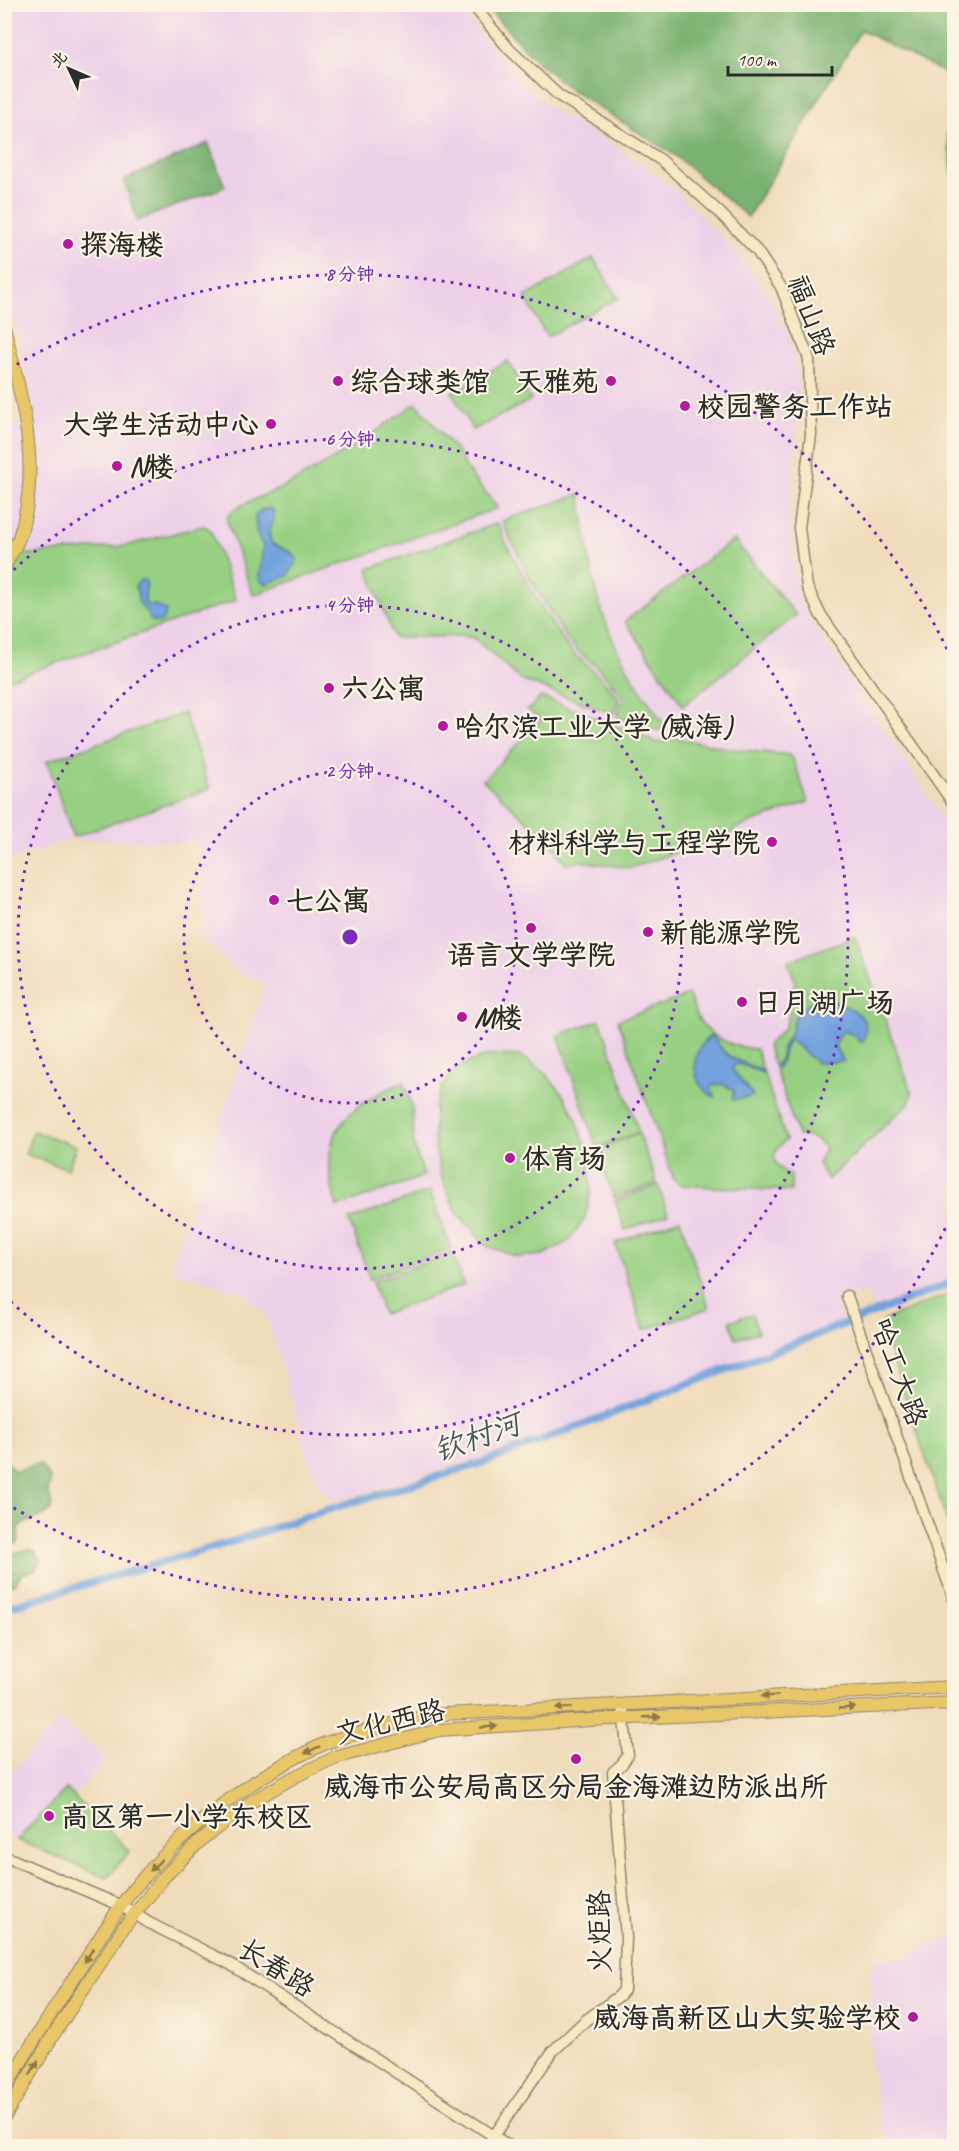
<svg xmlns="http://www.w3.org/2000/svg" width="959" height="2151" font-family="Caveat,'LXGW WenKai TC',sans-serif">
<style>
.built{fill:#eed0e8}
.green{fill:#98d083;stroke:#627e57;stroke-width:1.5}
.forest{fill:#7ab271;stroke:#526e4e;stroke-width:1.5}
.water{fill:#73a2dd;stroke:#4f6684;stroke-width:1.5}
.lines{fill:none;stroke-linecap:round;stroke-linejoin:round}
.canal{stroke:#73a2dd;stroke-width:8}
.secondary-casing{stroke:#8e8372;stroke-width:13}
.primary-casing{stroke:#8e8372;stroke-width:14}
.secondary{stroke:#f6e9c3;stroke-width:10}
.primary{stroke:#e9c769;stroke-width:12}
.oneway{fill:#8a794a}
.ring{fill:none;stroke:#7b2cbf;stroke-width:3;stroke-dasharray:3 6}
.poi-dot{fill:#b5179e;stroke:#fcf5e5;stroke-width:2}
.labels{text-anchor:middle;stroke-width:4.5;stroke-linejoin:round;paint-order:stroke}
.poi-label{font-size:28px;font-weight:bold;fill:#2b2b2b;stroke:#fcf5e5;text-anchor:start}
.street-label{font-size:28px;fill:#2b2b2b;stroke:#fcf5e5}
.water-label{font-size:30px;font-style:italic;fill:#445569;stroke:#fcf5e5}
.centre{fill:#7b2cbf;stroke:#fcf5e5;stroke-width:3}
.ring-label{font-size:18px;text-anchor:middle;font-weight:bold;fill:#7b2cbf;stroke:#fcf5e5;stroke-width:4.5;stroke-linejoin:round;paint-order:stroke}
</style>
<rect width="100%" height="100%" fill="#fcf5e5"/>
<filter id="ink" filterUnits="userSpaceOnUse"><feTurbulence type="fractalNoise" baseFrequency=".0167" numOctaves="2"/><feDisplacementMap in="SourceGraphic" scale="12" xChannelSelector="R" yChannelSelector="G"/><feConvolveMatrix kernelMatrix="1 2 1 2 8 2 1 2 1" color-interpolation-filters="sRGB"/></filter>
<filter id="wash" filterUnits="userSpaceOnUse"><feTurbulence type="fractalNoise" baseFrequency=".008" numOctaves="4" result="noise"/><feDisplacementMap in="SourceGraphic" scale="24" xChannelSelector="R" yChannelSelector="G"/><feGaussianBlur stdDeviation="1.35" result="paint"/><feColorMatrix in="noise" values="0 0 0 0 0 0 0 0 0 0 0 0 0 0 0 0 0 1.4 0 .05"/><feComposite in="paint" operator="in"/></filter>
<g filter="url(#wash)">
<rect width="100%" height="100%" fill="#f0dbba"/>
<path class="built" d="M107,4L147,10L175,4H450L458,9L528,89L563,117L603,139L647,168L677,192L733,248L754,274L773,303L785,328L794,355L799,385L798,422L789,513L796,585L801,602L809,619L954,834V1278L874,1308L866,1291L836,1302L842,1322L497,1453L335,1501L322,1491L313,1475L283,1369L266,1316L260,1307L243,1293L171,1270L266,983L239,973L206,941L203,934L201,859L198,843L70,839L5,862L4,586L21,555L5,558V425L35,421L24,359L5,281V5Z
M59,1718L107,1759L73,1795L130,1851L107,1878L5,1836V1780Z
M954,1939V2146H892L881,2127L870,2063L871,1970L880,1958H903L939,1940Z"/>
<path class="green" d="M593,258L618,298L547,337L525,297Z
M508,361L531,400L473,430L452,392Z
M416,403L458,453L468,471L498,508L253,595L228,524L227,519L230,513C247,499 271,495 289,484C334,460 375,433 416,403Z
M580,494C586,535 590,577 604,617C617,656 639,690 663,722V729C650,733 630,721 617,716L623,697L598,668L575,649L563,633L529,577L502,521Z
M498,523L504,539L531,589L556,630L573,653L598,675L619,698L613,714L521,680L474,638L463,636L394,638L368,569Z
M203,526L207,527L211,531L236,600L8,680L4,669V586L21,555L124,546Z
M734,540L796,615L683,706L625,621Z
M541,697L648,738L657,743L676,738L732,749L789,755L793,759L808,802L734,829V832L725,836L630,868L580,861L567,865L554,846L483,780L541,720L528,710Z
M184,713L210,789L73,837L47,761Z
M855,937L912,1093L909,1103L828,1179L818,1164L825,1149C818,1138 810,1136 798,1136L767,1045L784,1029L791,1009L795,981L788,961Z
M689,995C692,1002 694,1011 698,1018C711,1039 733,1047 756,1049L786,1140C769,1154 771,1166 791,1175V1191L681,1185L674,1180L618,1020Z
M600,1020L639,1132L597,1147L558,1035Z
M493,1055L522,1056L544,1072L562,1093L576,1118L589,1157L591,1191L585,1218L569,1241L543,1255L517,1257L485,1245L456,1211L440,1173L434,1139L435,1107L442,1087L455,1070L476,1059Z
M404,1082L412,1107L414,1146L424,1176L337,1207C316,1136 340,1109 404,1082Z
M33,1131L76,1146L68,1169L25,1154Z
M639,1134L657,1183L614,1198L597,1149Z
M658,1185L668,1214L625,1230L615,1201Z
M430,1191L451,1249L370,1279L349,1220Z
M680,1219L709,1308L644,1330L615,1243Z
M452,1253L464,1285L383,1314L372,1282Z
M954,1292V1541L883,1332L884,1320Z
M752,1314L758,1332L736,1339L730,1321Z
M66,1789L130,1851L107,1878L17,1840Z"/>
<path class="forest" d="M484,5H954V78L861,30L748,217L673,154L571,90L537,62Z
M954,119V185L947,133Z
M208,143L225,187L137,221L124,180Z
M4,1457L14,1471L38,1464L41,1465L51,1480L48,1492L52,1504L50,1512L21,1525L18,1528L19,1541L16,1544L5,1537Z
M28,1549C36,1550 38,1554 41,1561L35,1570L22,1574L15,1584L6,1585L5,1582V1556Z"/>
<path class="water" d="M267,509H272C278,519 271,523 269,533C269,533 271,542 271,543L294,554L297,560L288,576L266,584L260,581L259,578L263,546L257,535L255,516L261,510Z
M140,580H145L147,585C144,591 146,596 145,603L149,606L156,605L166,611L164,619L160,622L152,621C150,618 141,605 139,603C136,596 140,593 135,587Z
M827,999C847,1006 875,1014 863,1042H859L856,1036L844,1031L838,1036L835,1047L844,1061L817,1063L790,1040L788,1041C782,1050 785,1059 777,1068L776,1064L781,1058L782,1047L790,1034L795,1016L809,1003Z
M712,1035L723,1051L732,1058L763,1071V1073L738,1064L732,1067V1069L753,1096L733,1100L732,1098L734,1091C728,1085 721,1083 713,1085L711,1088L715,1097H714C689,1085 689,1049 712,1035Z"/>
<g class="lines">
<path class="canal" d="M4,1608L228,1543L317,1513L485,1462L954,1282"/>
</g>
</g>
<g filter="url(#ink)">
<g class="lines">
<defs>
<path id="secondary" d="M472,4L509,49L558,95L661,160L719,212L757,251L781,287L809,359L811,435L799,528L807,587L820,614L954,804
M847,1296L954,1599
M4,1856L122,1906L149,1923L230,1964L509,2146
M487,2146L553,2051L586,2020L619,1996L624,1990L626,1938L613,1772L622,1764L628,1755L623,1711"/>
<path id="primary" d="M4,326C21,398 43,465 19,538C15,548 9,558 4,567
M4,2090C31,2045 58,2002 86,1959C101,1936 115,1912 132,1891C183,1829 252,1776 326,1743C337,1739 349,1736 360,1733C388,1725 416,1717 445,1714L954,1687
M4,2118L52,2037L124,1927L164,1877L201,1840L251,1802L294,1777L334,1758L439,1730L590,1720L954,1703"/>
</defs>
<use href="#secondary" class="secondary-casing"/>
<use href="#primary" class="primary-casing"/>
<use href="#secondary" class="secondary"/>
<use href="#primary" class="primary"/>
</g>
<defs><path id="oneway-solid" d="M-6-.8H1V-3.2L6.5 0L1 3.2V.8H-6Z" transform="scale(1.5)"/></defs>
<g class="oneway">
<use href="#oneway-solid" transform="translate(770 1696) rotate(177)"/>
<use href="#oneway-solid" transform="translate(564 1708) rotate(177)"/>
<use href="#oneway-solid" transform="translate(847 1708) rotate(-3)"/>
<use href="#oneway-solid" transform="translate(652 1717) rotate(-2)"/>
<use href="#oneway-solid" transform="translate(489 1727) rotate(-4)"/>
<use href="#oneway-solid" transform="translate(312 1750) rotate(154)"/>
<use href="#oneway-solid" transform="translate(156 1865) rotate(135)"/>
<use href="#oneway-solid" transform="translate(89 1955) rotate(123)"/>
<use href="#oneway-solid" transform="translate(34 2068) rotate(-59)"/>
</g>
</g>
<g class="ring">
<circle cx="350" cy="937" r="166"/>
<circle cx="350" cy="937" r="332"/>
<path d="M7 576A498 498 0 1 1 7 1298"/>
<path d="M953 1212A663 663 0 0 1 9 1505M9 369A663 663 0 0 1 953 662"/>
</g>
<g class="poi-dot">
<circle cx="68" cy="244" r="6"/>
<circle cx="338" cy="381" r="6"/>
<circle cx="611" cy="381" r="6"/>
<circle cx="685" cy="406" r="6"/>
<circle cx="271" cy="424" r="6"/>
<circle cx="117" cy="466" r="6"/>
<circle cx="329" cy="688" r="6"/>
<circle cx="443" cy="726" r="6"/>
<circle cx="772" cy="842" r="6"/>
<circle cx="274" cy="900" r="6"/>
<circle cx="531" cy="928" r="6"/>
<circle cx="648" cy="932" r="6"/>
<circle cx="742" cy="1002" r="6"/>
<circle cx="462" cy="1017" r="6"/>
<circle cx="510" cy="1158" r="6"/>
<circle cx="576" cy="1759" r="6"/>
<circle cx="49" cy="1816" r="6"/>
<circle cx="913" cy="2017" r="6"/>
</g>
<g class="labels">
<g class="poi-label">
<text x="80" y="254">探海楼</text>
<text x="350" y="391">综合球类馆</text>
<text x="599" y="391" text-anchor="end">天雅苑</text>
<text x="697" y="416">校园警务工作站</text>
<text x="259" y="434" text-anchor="end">大学生活动中心</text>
<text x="129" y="476">N楼</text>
<text x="341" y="698">六公寓</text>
<text x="455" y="736">哈尔滨工业大学 (威海)</text>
<text x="760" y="852" text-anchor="end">材料科学与工程学院</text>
<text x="286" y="910">七公寓</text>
<text x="660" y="942">新能源学院</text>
<text x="531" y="964" text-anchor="middle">语言文学学院</text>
<text x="754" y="1012">日月湖广场</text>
<text x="474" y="1027">M楼</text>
<text x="522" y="1168">体育场</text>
<text x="576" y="1796" text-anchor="middle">威海市公安局高区分局金海滩边防派出所</text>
<text x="61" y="1826">高区第一小学东校区</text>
<text x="901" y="2027" text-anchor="end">威海高新区山大实验学校</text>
</g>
<g class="street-label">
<text transform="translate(812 315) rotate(69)" y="10">福山路</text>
<text transform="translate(900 1372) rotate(70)" y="10">哈工大路</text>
<text transform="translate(390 1721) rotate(-13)" y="10">文化西路</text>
<text transform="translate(599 1932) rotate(-91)" y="10">火炬路</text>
<text transform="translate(277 1967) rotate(32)" y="10">长春路</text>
</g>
<g class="water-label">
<text transform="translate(477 1437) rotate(-19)" y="10">钦村河</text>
</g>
</g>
<circle cx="350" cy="937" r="9" class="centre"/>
<g class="ring-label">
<text x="350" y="280">8 分钟</text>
<text x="350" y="445">6 分钟</text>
<text x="350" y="611">4 分钟</text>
<text x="350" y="777">2 分钟</text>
</g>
<rect width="959" height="2151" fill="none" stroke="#fcf5e5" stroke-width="24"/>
<g transform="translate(69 69) rotate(314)" stroke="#fcf5e5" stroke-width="4.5" paint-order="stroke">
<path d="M0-4.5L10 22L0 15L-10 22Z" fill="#2b2b2b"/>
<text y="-9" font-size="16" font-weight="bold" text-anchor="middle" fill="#2b2b2b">北</text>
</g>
<path d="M728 66v9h104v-9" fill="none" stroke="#2b2b2b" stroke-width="3"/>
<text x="737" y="66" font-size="18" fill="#2b2b2b" stroke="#fcf5e5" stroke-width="4.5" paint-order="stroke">100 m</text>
</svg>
